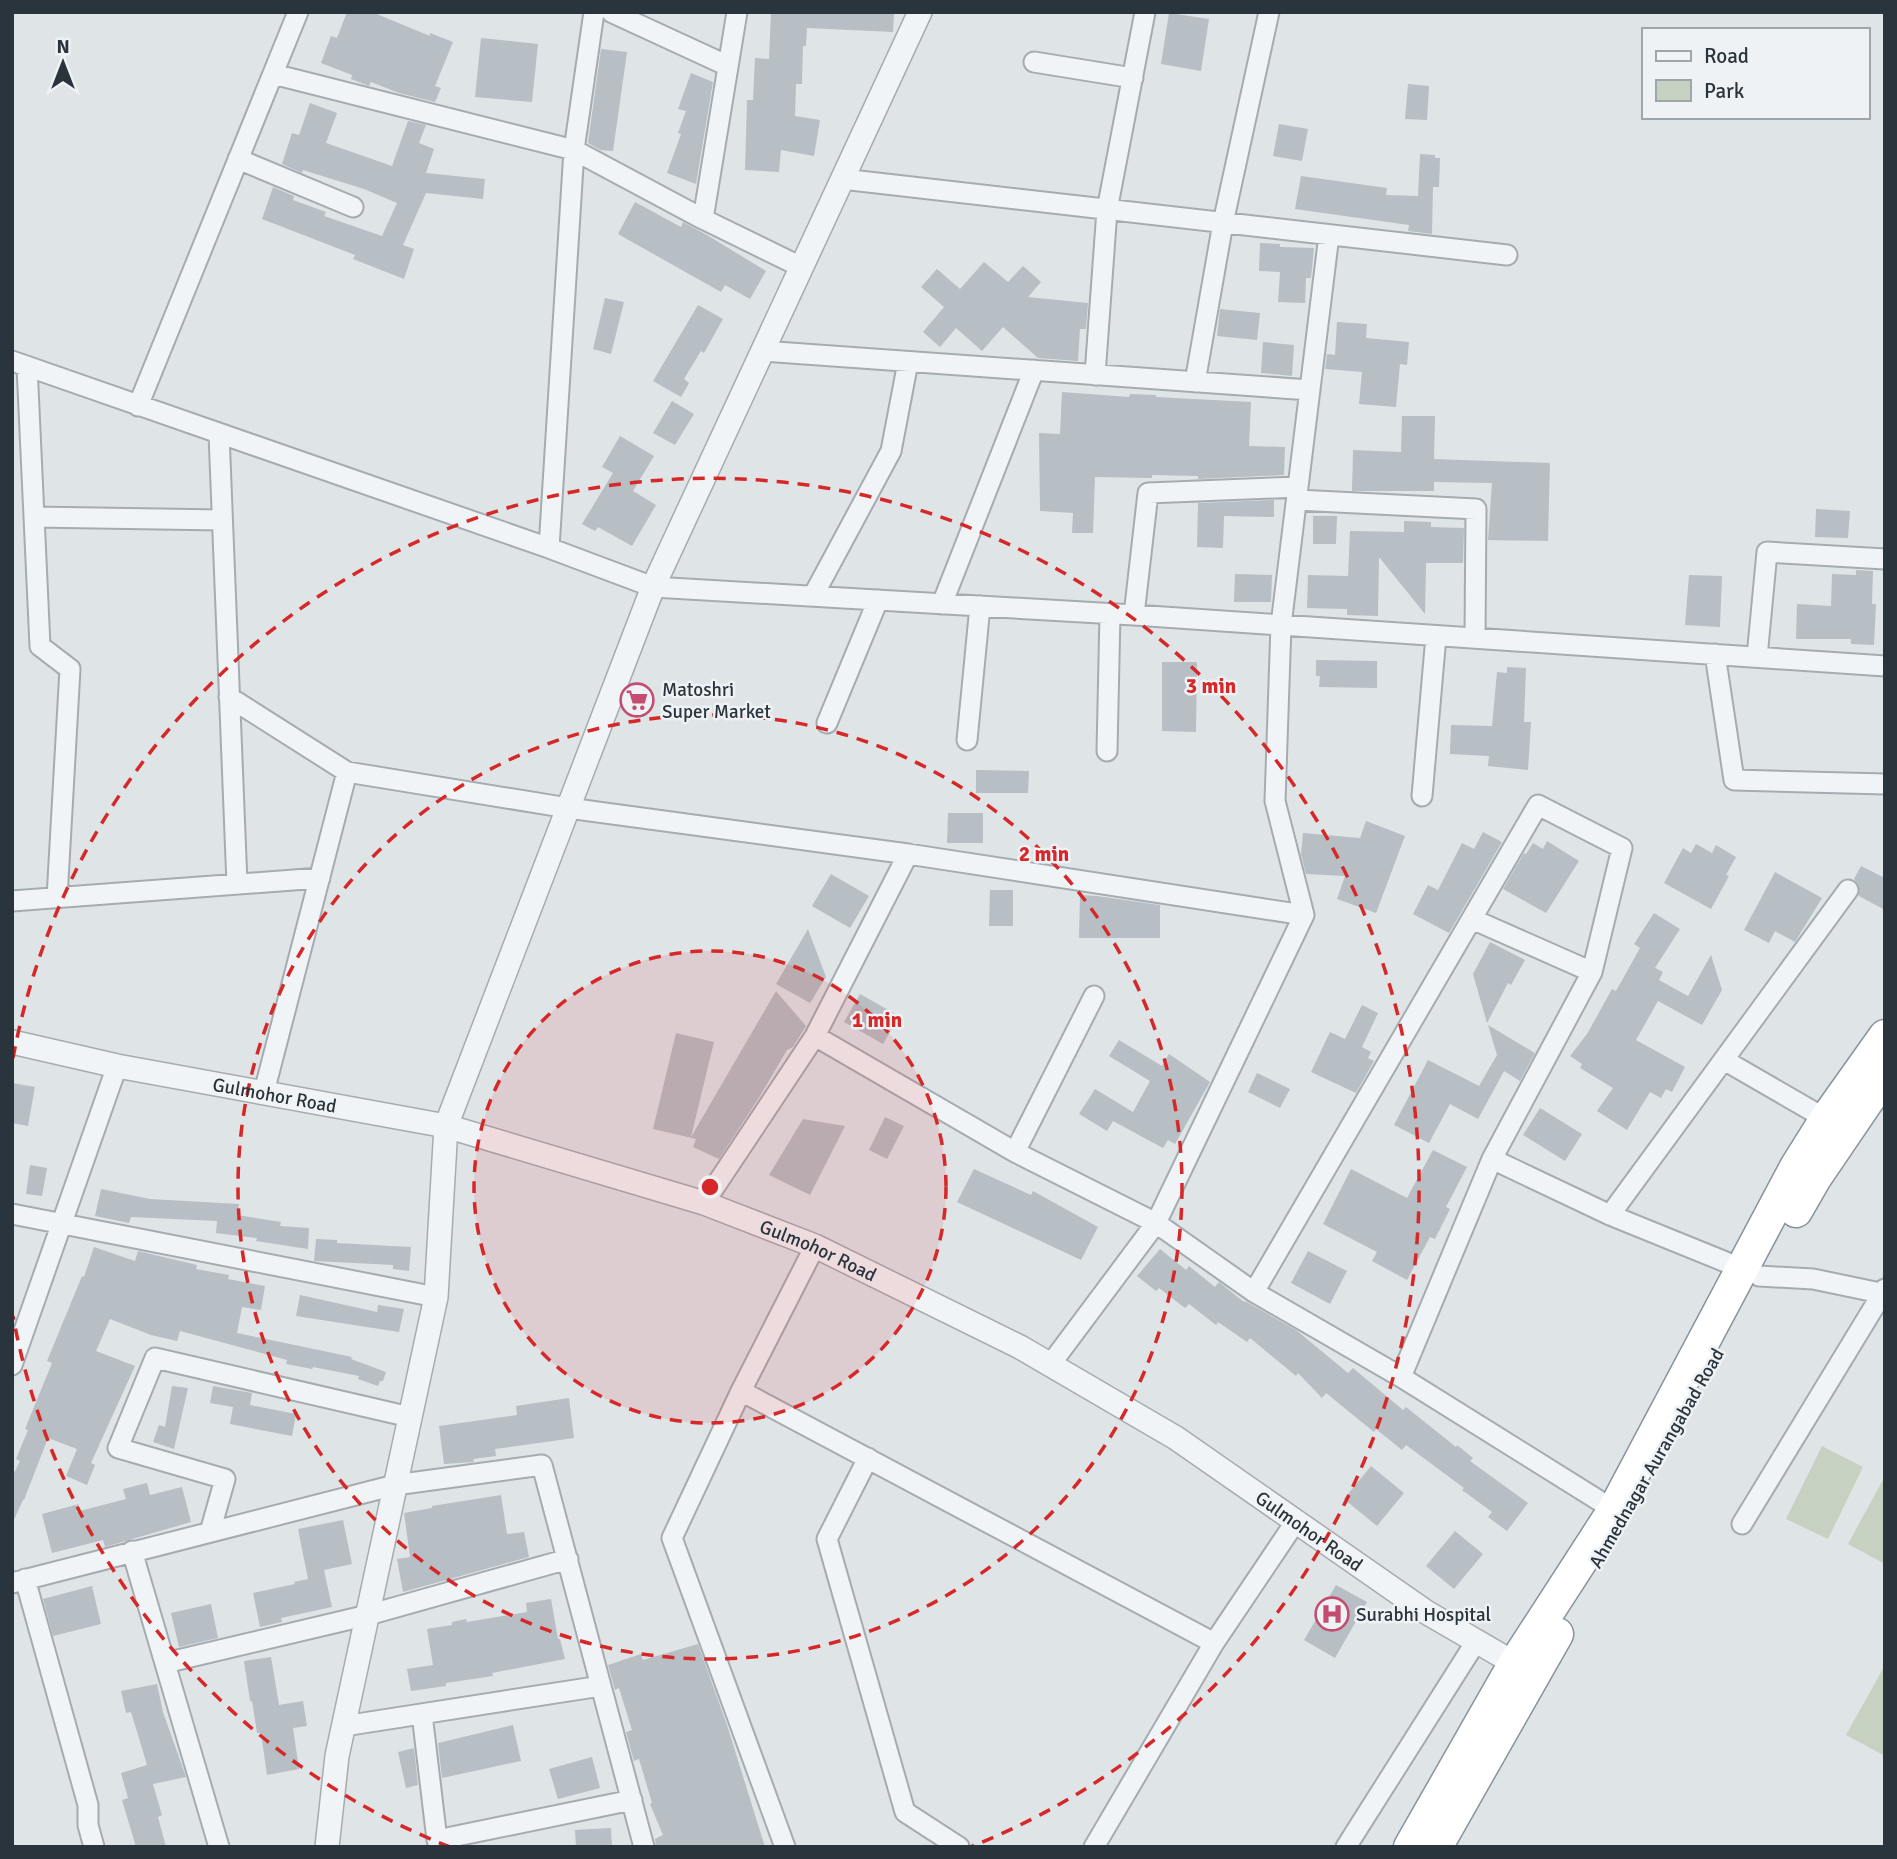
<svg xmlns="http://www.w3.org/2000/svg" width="1897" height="1859" font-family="Signika,sans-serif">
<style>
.green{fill:#c7d1c1}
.building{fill:#b7bec4}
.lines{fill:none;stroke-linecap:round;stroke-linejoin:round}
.minor-casing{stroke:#a5acb1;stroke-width:23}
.tertiary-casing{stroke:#a5acb1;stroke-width:26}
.trunk-casing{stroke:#87939d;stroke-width:35}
.minor{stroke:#f1f4f6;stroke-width:19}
.tertiary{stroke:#f1f4f6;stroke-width:23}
.trunk{stroke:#fff;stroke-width:32}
.ring{fill:none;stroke:#d62828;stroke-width:3.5;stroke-dasharray:12 9}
.labels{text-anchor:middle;stroke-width:5;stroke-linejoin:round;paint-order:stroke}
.poi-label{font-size:19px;fill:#29343d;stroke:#eef2f5;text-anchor:start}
.street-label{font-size:19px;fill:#29343d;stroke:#eef2f5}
.centre{fill:#d62828;stroke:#eef2f5;stroke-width:3.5}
.ring-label{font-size:21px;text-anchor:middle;font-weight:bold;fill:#d62828;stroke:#eef2f5;stroke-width:5;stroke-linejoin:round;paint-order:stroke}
</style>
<rect width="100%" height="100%" fill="#dfe4e7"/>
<path class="green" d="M1822,1446L1863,1467L1828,1539L1786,1519Z
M1884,1478H1885V1564L1848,1544Z
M1885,1665V1756L1846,1735Z"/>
<path class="building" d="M347,12H372L430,36V33L453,42L435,86L441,88L435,102L399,93L371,82L369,86L351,79L352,75L321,63L331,36L337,38Z
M771,12H894L893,32L807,28L806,46H803L802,84H796L795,116L820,120L814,156L781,150L779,172L745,170L747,100H753L755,58L769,59Z
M1169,13L1209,19L1201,71L1161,64Z
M481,38L538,44L532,102L475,97Z
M601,49L627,52L613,151L600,150L588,143Z
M691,73L713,82L696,184L667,173L681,134L678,133L686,111L678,109Z
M1408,84L1429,86L1427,120L1405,119Z
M310,103L337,113L326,143L392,166L408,121L426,125L419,143L434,149L426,173L485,179L483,199L426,193L403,245L414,249L404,279L353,259L355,255L262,219L273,187L294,196L293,200L326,212L324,216L382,236L397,203L364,189L303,170L302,173L282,164L292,133L299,135Z
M1279,124L1308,129L1302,161L1273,156Z
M1420,154L1435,155V158H1440L1439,187H1433L1432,234L1408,231L1409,225L1295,209L1301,176L1387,188L1386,195L1418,196Z
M635,202L681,227L683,222L707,235L766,271L750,299L725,285L721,292L618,234Z
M1260,243L1280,244V247L1314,248L1311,278H1306L1305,303L1278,302L1280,272L1259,271Z
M984,262L1008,282L1023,266L1041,282L1028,297L1088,303L1086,329H1080L1078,361L1038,358L1003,327L982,351L956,328L940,347L923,332L944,307L921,287L937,269L960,289Z
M605,298L624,302L611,354L593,349Z
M698,305L723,319L704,353L701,351L684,379L689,383L681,397L653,381Z
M1220,309L1260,313L1257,340L1217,336Z
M1337,322L1367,324L1366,338L1409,342L1407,365L1400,364L1396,407L1359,404L1362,372L1325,369L1327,354L1335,355Z
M1263,342L1294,345L1292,376L1261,373Z
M1062,392L1129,397L1130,394L1156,395V397L1251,402L1249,446L1285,447L1284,475L1198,479V476L1152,475V478L1095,477L1093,533H1072L1073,513L1040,511L1039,433L1060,434Z
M672,401L694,414L675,445L653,433Z
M1402,416H1435L1434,459L1550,463L1548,541L1488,540L1492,483L1434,482V491H1352L1353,450L1401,452Z
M620,436L654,456L633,491L656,505L632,546L598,527L595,531L582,524L613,473L602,467Z
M1274,500V517L1224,516L1223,548L1197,547L1198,503Z
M1816,509L1850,511L1848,538L1815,537Z
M1313,516H1337L1336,544H1313Z
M1404,521L1431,522V527L1464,528L1463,563H1426L1425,614L1379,557L1378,616L1347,615V609L1307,608L1308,575L1348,576L1350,531L1404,532Z
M1856,570L1873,571L1872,604H1876L1874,645L1851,644V639H1796L1797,604L1831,606L1832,574L1856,575Z
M1235,574L1272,575L1271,602H1234Z
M1689,575L1722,576L1720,627L1685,625Z
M1316,660L1377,661V688L1319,687L1320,676H1316Z
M1162,662H1197L1196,732L1162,731Z
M1507,667L1526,668L1524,722H1531L1528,770L1488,766L1489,756L1450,754L1451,725L1492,726L1497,672L1507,673Z
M976,770L1029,771L1028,793H976Z
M948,813H983V843H947Z
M1366,821L1405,836L1376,913L1337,899L1345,876L1306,874L1301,854L1303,833L1360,838Z
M1483,832L1502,842L1449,933L1413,914L1428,885L1438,890L1462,843L1474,849Z
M1547,841L1579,861L1546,913L1503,889L1524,853L1526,854L1533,843L1543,849Z
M1696,844L1712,853L1716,845L1736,857L1726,875L1729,876L1711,909L1664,883L1683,848L1691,853Z
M1861,866L1885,878V910L1859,896V886L1854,879Z
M1775,872L1822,898L1795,942L1775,931L1769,943L1744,930Z
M831,874L869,896L850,928L812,906Z
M990,890H1013V926H989Z
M1080,895L1097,896L1160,905V938H1079Z
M1654,913L1680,929L1655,968L1663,972L1659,980L1688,996L1711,955L1722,990L1702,1025L1658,1001L1636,1040L1685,1067L1672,1092L1666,1089L1661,1098L1650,1092L1627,1130L1597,1111L1613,1088L1580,1068L1582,1064L1570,1056L1587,1034L1612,989L1616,991L1640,948L1634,944Z
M808,929L826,977L810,1003L776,984Z
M1490,942L1525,960L1511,985L1508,983L1487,1023L1473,974Z
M776,991L806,1026L793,1047L787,1050L760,1096L719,1159L693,1147L696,1139L653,1129L676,1033L714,1042L691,1137Z
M860,994L899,1016L883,1044L844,1022Z
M1362,1005L1378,1013L1362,1047L1371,1052L1368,1058L1374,1061L1356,1093L1311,1072L1330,1032L1345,1039Z
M1488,1025L1535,1053L1520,1081L1504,1071L1478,1119L1450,1104L1429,1143L1394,1125L1428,1060L1479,1086L1497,1055Z
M1119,1040L1162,1066L1169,1054L1210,1082L1175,1144L1168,1140L1163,1148L1113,1121L1107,1131L1079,1114L1095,1089L1133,1112L1150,1081L1109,1056Z
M1257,1073L1290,1089L1280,1108L1248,1092Z
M12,1083L35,1087L28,1126L12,1123Z
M1540,1108L1582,1134L1565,1161L1523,1135Z
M885,1117L904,1126L887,1159L869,1150Z
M803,1119L845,1126L810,1195L769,1175Z
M1433,1150L1467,1167L1446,1207L1450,1209L1435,1239L1430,1237L1407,1280L1372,1261L1377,1252L1323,1224L1351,1169L1407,1198Z
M30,1165L47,1168L42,1196L26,1194Z
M974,1169L1031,1195L1033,1191L1098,1227L1081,1260L957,1202Z
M101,1189L150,1199L239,1204L237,1215L281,1222L280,1226L309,1228L308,1249L256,1241L257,1238L216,1233L217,1221L131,1217L129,1223L95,1216Z
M316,1239L337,1240V1243L411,1247L409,1271L393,1269V1265L314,1261Z
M94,1247L135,1261L138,1251L197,1265L196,1269L229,1275L228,1279L265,1286L261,1310L242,1307L237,1333L352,1357L351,1359L386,1372L383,1381H380L378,1386L358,1379L359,1376L313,1367L312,1369L286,1364L287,1360L180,1331L177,1341L151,1335L110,1319L96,1351L135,1366L91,1463L95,1465L87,1485L66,1476L77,1449L48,1438L24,1500H23L12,1524V1477L20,1461L16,1459L28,1430L25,1429L52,1363L47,1361L82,1276L84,1277Z
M1160,1249L1186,1270L1189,1266L1215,1287L1219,1282L1244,1302L1245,1301L1296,1330L1348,1373L1353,1368L1403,1410L1406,1407L1456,1447L1457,1445L1473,1458L1470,1461L1528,1503L1507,1531L1488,1517L1492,1512L1462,1490L1464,1488L1406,1445L1402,1450L1376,1429L1374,1432L1326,1393L1322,1398L1298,1373L1296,1376L1250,1338L1247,1342L1218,1322L1216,1325L1189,1304L1185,1308L1159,1288L1156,1291L1137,1276Z
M1308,1251L1347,1271L1330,1304L1291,1283Z
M300,1295L377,1312L378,1305L404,1309L399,1332L296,1316Z
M172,1386L188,1388L174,1449L153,1442L159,1425L165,1427Z
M213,1386L252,1393L250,1405L296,1414L292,1436L230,1424L233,1407L210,1403Z
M569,1398L574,1438L495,1449L496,1456L473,1459L474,1462L444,1464L439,1426L517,1415L516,1406Z
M1371,1466L1404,1493L1377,1526L1344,1499Z
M147,1483L150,1495L182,1487L191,1522L105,1547L103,1540L52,1553L42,1514L79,1504L76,1512L126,1499L123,1489Z
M501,1495L507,1534L524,1532L529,1557L403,1592L397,1559L410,1557L404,1513L432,1508V1506Z
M343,1520L352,1564L324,1570L332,1607L281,1618L282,1622L260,1627L253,1593L295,1584L294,1582L308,1579L298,1529Z
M1455,1531L1483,1554L1454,1589L1426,1566Z
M1336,1585L1367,1602L1335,1658L1304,1640Z
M92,1586L101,1624L53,1636L43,1599Z
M551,1599L558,1639H560L565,1659L492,1673L493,1676L446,1683V1686L411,1691L407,1669L433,1665L427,1629L452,1625V1622L466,1619L467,1622L527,1612L526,1603Z
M211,1604L218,1638L179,1647L171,1613Z
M698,1644L727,1725L765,1847H656L655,1839L663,1835L650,1804L652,1803L639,1759L634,1761L626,1732L632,1730L619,1688L615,1690L608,1665L641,1654L643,1660Z
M271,1657L279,1705L303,1701L307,1726L293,1728L299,1769L267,1775L261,1733H257L252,1701H250L244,1661Z
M157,1684L163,1712L186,1777L153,1784L162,1815L158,1817L166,1847H136L122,1800L128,1798L121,1773L147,1765L131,1712L126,1713L121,1691Z
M513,1725L521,1761L442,1778L438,1743Z
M414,1748L418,1785L406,1788L398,1752Z
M592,1757L600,1788L558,1799L549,1769Z
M611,1828L612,1847H576L575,1830Z"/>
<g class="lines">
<defs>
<path id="minor" d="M611,12L728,66
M1034,62L1133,78
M273,74L574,150L703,219L801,267
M238,159L353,207
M842,179L1507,255
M703,219L737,12
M762,351L1310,390
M12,361L549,548L653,587L1134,615L1885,666
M27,366L40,646L70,669L57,898
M1095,375L1107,210L1145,12
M1195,382L1223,223L1269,12
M138,406L298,12
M219,434L237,884
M1297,500L1476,509L1475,638
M34,517L222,520
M549,548L574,150L594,12
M813,596L891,451L908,362
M942,604L1034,370
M1134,615L1148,493L1298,487
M1715,654L1734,780L1885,784
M1757,657L1767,552L1885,559
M229,697L347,772
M827,723L878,600
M967,740L980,606
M1107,751L1110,614
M1422,796L1436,636
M908,854L1304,915L1156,1223L1050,1365
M12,901L320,878
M1304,915L1275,801L1281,625L1329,235
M1472,919L1592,972
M815,1036L1015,1152L1156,1223L1254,1292L1401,1377L1614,1510
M1724,1060L1826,1119
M264,1092L347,772L568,808L908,854L815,1036L704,1203
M1015,1152L1094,996
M1492,1159L1610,1215L1743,1269
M12,1214L436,1297
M1610,1215L1848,890
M1759,1276L1813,1279L1885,1294
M1254,1292L1538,805L1622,848L1592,972L1492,1159L1401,1377
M12,1365L117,1066
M741,1391L1214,1643
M868,1458L827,1539L905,1812L959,1847
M1742,1524L1885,1289
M210,1532L225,1479L118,1448L155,1358L410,1417
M132,1551L219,1847
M25,1579L88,1805V1825L94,1847
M12,1583L395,1485L542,1465L644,1847
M165,1663L368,1615L568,1559
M422,1714L437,1840L632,1800
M344,1726L601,1686
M785,1847L672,1538L741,1391L815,1246
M1094,1847L1214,1643L1296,1521
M1346,1847L1477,1640"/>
<g id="tertiary">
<path id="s1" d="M12,1042L117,1066L446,1126L704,1203L815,1246L1020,1347L1176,1438L1426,1612L1526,1670"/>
<path d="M327,1847L337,1756L436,1297L446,1126L653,587L920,12"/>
</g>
<path id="trunk" d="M1796,1211L1815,1178L1885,1075
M1410,1847L1515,1663L1614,1510L1796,1167L1826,1119L1885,1036
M1436,1847L1557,1634"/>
</defs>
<use href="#minor" class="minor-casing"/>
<use href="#tertiary" class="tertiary-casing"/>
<use href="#trunk" class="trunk-casing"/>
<use href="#minor" class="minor"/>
<use href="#tertiary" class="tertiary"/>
<use href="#trunk" class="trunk"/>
</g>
<circle cx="710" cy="1187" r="236" fill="#d62828" fill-opacity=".12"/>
<g class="ring">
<circle cx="710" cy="1187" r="236"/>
<circle cx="710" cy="1187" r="472"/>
<path d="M450 1847A709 709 0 0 1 13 1316M13 1058A709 709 0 1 1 970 1847"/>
</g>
<defs>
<symbol id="supermarket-ring" viewBox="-11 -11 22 22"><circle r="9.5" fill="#eef2f5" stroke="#c44c71" stroke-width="1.5"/><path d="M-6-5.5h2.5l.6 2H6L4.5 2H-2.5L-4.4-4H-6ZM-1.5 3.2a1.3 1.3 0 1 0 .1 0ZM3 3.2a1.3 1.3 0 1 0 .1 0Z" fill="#c44c71"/></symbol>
<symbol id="hospital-ring" viewBox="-11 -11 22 22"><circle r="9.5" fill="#eef2f5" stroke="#c44c71" stroke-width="1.5"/><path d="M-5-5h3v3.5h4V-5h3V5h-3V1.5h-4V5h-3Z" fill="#c44c71"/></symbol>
</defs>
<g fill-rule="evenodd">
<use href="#supermarket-ring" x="618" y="681" width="38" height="38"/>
<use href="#hospital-ring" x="1313" y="1595" width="38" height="38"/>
</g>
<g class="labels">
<g class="poi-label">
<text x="662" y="696">Matoshri<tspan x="662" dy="22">Super Market</tspan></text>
<text x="1356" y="1621">Surabhi Hospital</text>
</g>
<g class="street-label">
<text dy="7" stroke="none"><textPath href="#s1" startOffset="268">Gulmohor Road</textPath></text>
<text dy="7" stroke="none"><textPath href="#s1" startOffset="835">Gulmohor Road</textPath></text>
<text transform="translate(1656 1458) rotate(-60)" y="7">Ahmednagar Aurangabad Road</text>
<text dy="7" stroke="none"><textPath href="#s1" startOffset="1402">Gulmohor Road</textPath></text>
</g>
</g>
<circle cx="710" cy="1187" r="10" class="centre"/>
<g class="ring-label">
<text x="1211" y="693">3 min</text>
<text x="1044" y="861">2 min</text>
<text x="877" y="1027">1 min</text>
</g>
<rect width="1897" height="1859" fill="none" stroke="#29343d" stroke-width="28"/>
<rect x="1642" y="28" width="228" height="91" fill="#eef2f5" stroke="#9fa6ab" stroke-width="2"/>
<rect x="1656" y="51" width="35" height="10" fill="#f1f4f6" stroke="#9fa6ab" stroke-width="2"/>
<text x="1704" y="63" font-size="21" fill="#29343d">Road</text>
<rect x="1656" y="80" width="35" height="21" fill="#c7d1c1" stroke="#9fa6ab" stroke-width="2"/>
<text x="1704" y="98" font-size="21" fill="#29343d">Park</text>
<g transform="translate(63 63)" stroke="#eef2f5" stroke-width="5" paint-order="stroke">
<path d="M0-5L12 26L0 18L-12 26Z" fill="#29343d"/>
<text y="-10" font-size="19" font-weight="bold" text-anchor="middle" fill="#29343d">N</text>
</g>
</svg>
